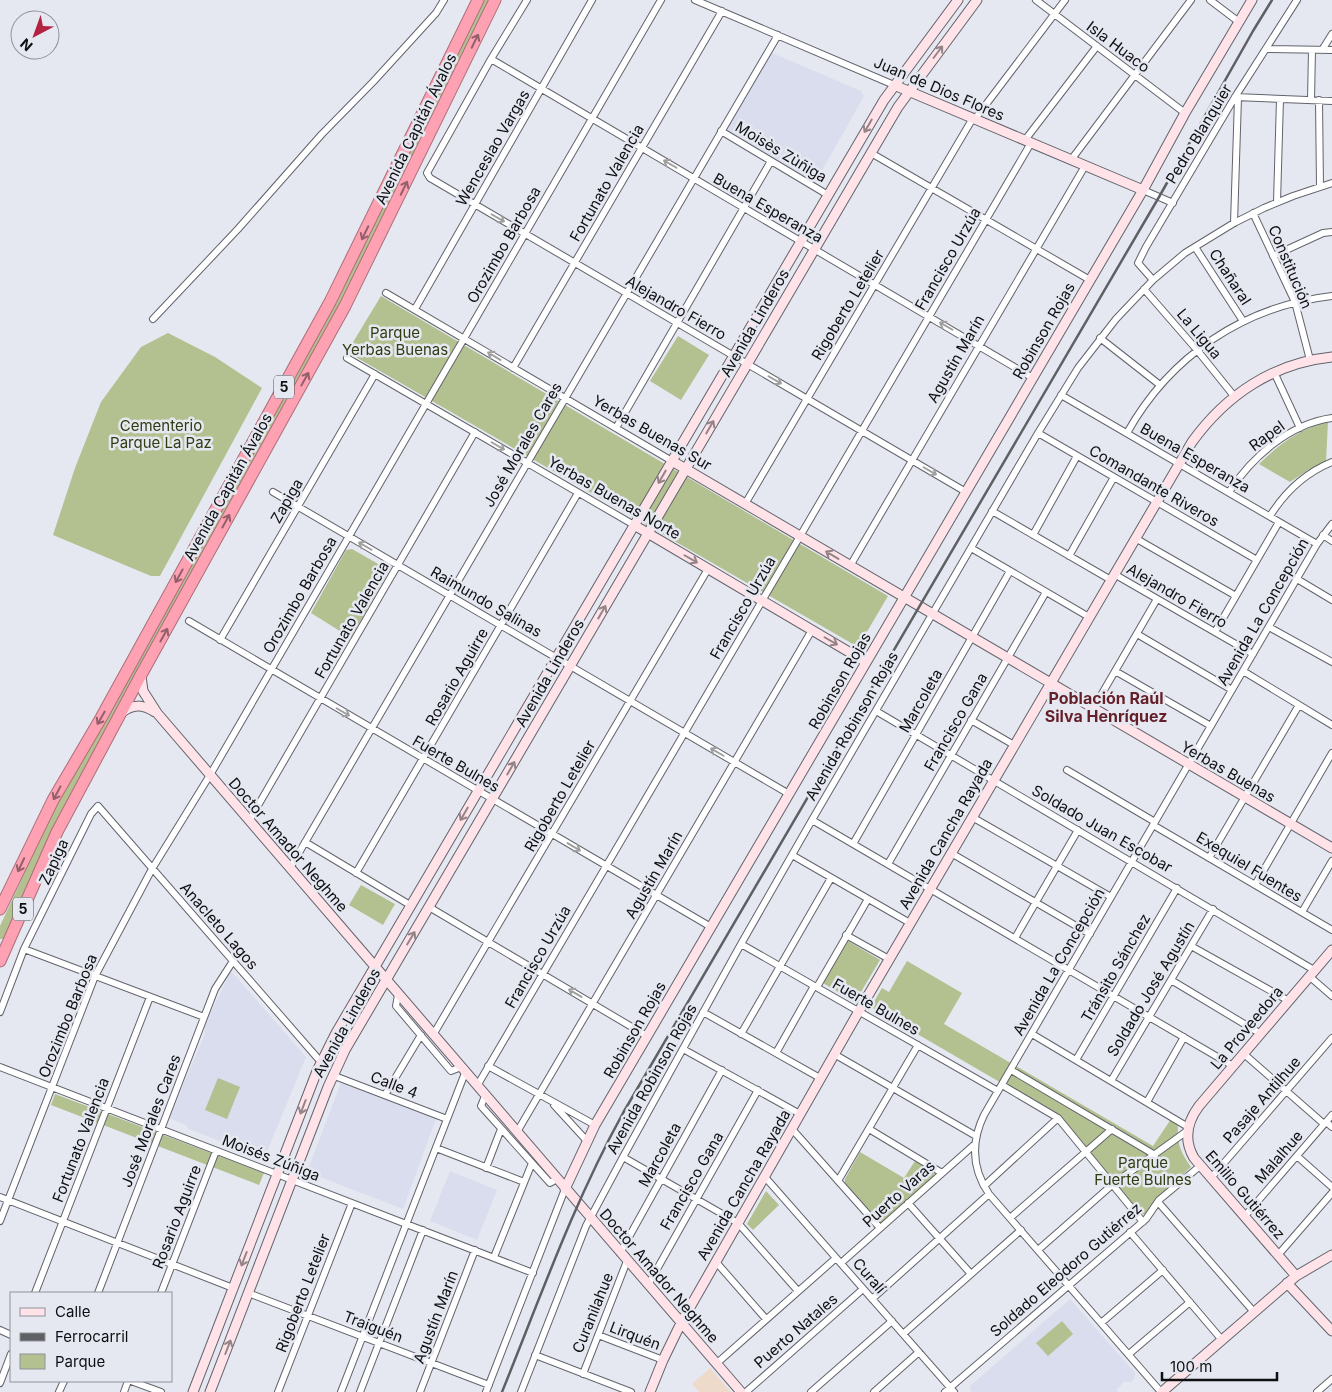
<svg xmlns="http://www.w3.org/2000/svg" width="1332" height="1392" font-family="Inter,sans-serif">
<style>
.commercial{fill:#eedacb}
.built{fill:#d9dded}
.green{fill:#b3c090}
.lines{fill:none;stroke-linecap:round;stroke-linejoin:round}
.street-casing{stroke:#62646c;stroke-width:8}
.secondary-casing{stroke:#62646c;stroke-width:11}
.highway-casing{stroke:#aa6e7a;stroke-width:13}
.street{stroke:#fff;stroke-width:6}
.secondary{stroke:#ffe3e8;stroke-width:9}
.highway{stroke:#fea1b2;stroke-width:11}
.rail{stroke:#5f6066;stroke-width:2.5}
.oneway{stroke:#925f6a}
.oneway2{stroke:#938488}
.oneway3{stroke:#9f9fa0}
.labels{text-anchor:middle;stroke-width:5;stroke-linejoin:round;paint-order:stroke}
.shield{fill:#e6e8f1;stroke:#4f5055;stroke-width:1}
.shield-label{font-size:14px;font-weight:bold;fill:#0e0f12}
.street-label{font-size:15px;fill:#0e0f12;stroke:#e6e8f1}
.park-label{font-size:15px;fill:#323c11;stroke:#e6e8f1}
.neighbourhood-label{font-size:16px;font-weight:bold;fill:#641f29;stroke:#e6e8f1}
</style>
<rect width="100%" height="100%" fill="#e6e8f1"/>
<path class="commercial" d="M710,1368L731,1392H699L692,1384Z"/>
<path class="built" d="M770,52L861,91L864,96L815,183L728,132L727,125Z
M230,973H233L306,1057L264,1159L187,1128L188,1126L169,1118L205,1034V1026L210,1014Z
M342,1080L437,1116L403,1209L307,1172Z
M450,1171L497,1190L477,1240L430,1221Z
M1070,1299L1135,1373L1134,1379L1131,1382H1124L1116,1390L1118,1392H971L970,1386Z"/>
<path class="green" d="M482,0H491L348,293L5,939H0V926L24,874L48,817L104,720Z
M381,296L888,596L858,647L347,352Z
M168,333L215,357L262,388L160,576H151L53,535L75,468L101,402L141,347Z
M678,336L709,355L681,400L650,381Z
M1328,422L1326,461L1308,470L1290,482L1259,464C1279,444 1301,428 1328,422Z
M352,549L387,569L388,572L351,638L311,613L346,550Z
M361,885L395,904L383,925L349,905Z
M848,941L880,960L855,1002L823,983Z
M907,961L962,993L944,1024L1153,1146L1171,1119L1178,1123C1177,1144 1180,1151 1191,1167L1156,1199L1145,1215L1140,1213L1058,1116L871,1007L882,988L889,992Z
M218,1078L240,1087L227,1119L205,1110Z
M55,1094L264,1173L259,1185L51,1105Z
M860,1152L904,1178L915,1161L935,1173L932,1179L880,1224L845,1184V1179Z
M766,1191L779,1205L753,1230L747,1224Z
M1062,1321L1073,1334L1048,1356L1036,1343Z"/>
<g class="lines">
<defs>
<path id="street" d="M527,0L491,59L427,173L430,178L966,492
M695,0L894,85
M1036,0L1185,113
M1210,0L1239,22
M1266,49L1332,50
M1322,50L1332,34
M491,59L1033,378
M1235,97L1332,101
M1311,100L1312,50
M1319,100L1320,187
M975,119L1065,0
M721,131L828,195
M1025,140L1097,46
M871,153L1090,280
M1071,160L1191,0
M1143,190L1173,203
M1277,202L1280,99
M1253,213L1295,302L1310,360
M1234,223L1238,98
M1195,247L1243,321
M1273,256L1323,233L1332,232
M1153,280L1138,263L1146,247L1235,97L1297,0
M1144,289L1197,350L1234,396
M386,293L672,461
M415,309L592,0
M153,319L238,229L322,134L373,82L436,13L444,0
M1100,338L1160,385
M347,358L634,525
M513,368L722,11
M1274,372L1300,428
M1061,395L1317,544
M616,428L771,161
M1038,433L1257,560
M1127,433C1170,356 1244,306 1332,296
M273,492L789,794
M1229,492C1252,457 1289,424 1332,418
M745,504L973,118
M992,511L1111,580
M1270,516C1285,492 1305,473 1332,462
M1033,535L1077,456
M1323,535L1332,541
M1135,538L1236,596
M971,548L1089,617
M1069,556L1114,477
M850,566L1085,166
M1114,574L1253,654
M1297,579L1332,600
M189,621L711,927
M1269,627L1332,662
M1215,632L1279,522
M1137,634L1232,690
M220,640L375,374
M1115,671L1211,726
M1243,671L1332,725
M1093,709L1157,599
M876,711L1314,970
M971,720L1014,745
M1067,770L1155,822
M972,817L1111,897
M812,820L1233,1066
M249,821L475,432
M1153,825L1332,930
M305,842L410,905
M853,844L1010,571
M951,853L1090,934
M792,855L910,923
M1209,858L1299,705
M888,864L1046,592
M290,868L778,35
M356,873L578,493
M1255,885L1332,753
M429,907L647,1036
M1302,912L1332,861
M846,935L889,959
M1015,938L1078,830
M741,944L998,1091
M1191,946L1289,1001
M24,949L204,1017
M1309,976L1332,996
M1171,980L1261,1034
M817,987L868,899
M398,995L396,1006L451,1071L461,1067
M0,1012L24,949L91,814L98,806L321,1062
M703,1012L820,1078
M741,1034L831,878
M1032,1034L1188,1127
M433,1035L708,569
M683,1049L800,1114
M776,1053L814,986
M834,1054L976,1136
M1244,1054L1324,1124
M1076,1060L1177,888
M488,1066L595,1125
M0,1067L533,1273
M1011,1070L1155,1155
M332,1075L447,1119
M1111,1081L1213,909
M1002,1085L1058,1118L1143,1222
M477,1086L1031,143
M385,1095L421,1035
M485,1096L481,1106L550,1183L557,1179
M1147,1102L1184,1037
M554,1105L587,1141
M1326,1122L1332,1127
M792,1129L880,1228
M869,1129L942,1173
M517,1132L812,630
M436,1148L524,1182
M1297,1156L1332,1187
M623,1157L738,1223L798,1291
M486,1168L501,1129
M764,1176L954,1392
M1211,1178L1332,1038
M838,1181L918,1045
M984,1186L1058,1118
M0,1197L233,1288
M1158,1202L1254,1312
M908,1203L971,1274
M1245,1216L1332,1115
M1010,1218L1112,1129
M0,1221L95,976L152,869L210,775L661,0
M1130,1232L1222,1340
M1038,1250L1112,1185L1187,1131
M620,1253L722,1070
M1278,1255L1332,1193
M494,1257L532,1163
M716,1262L766,1319
M841,1263L975,1144
M648,1285L758,1090
M35,1293L150,997
M98,1293L215,989L233,961
M161,1293L216,1151
M248,1293L489,1385
M872,1299L989,1194
M1101,1323L1163,1270
M0,1330L11,1335
M903,1334L1021,1230
M598,1335L663,1360
M1129,1354L1190,1302
M535,1355L631,1392
M716,1364L836,1258
M583,1374L627,1261
M131,1381L161,1392
M0,1383L11,1354
M59,1392L64,1381
M124,1392L128,1381
M278,1392L352,1203
M341,1392L465,1073
M360,1392L423,1230
M420,1392L475,1250
M486,1392L565,1189
M521,1392L586,1226L623,1157L741,944L812,820L1038,433L1078,368L1116,319L1153,280L1185,253L1234,223L1264,208L1293,196L1332,183
M746,1392L863,1289
M811,1392L892,1321
M874,1392L919,1352
M945,1392L1146,1219L1159,1200L1200,1166
M1161,1392L989,1194C972,1169 971,1142 984,1115L1317,544L1332,524
M1317,1392L1332,1379"/>
<path id="secondary" d="M894,85L1143,190
M672,461L1332,848
M634,525L866,662
M141,676L143,691L157,713L741,1392
M121,713C133,704 142,704 155,712
M565,1189L595,1125L1143,190L1185,113L1252,0
M1296,1276L1194,1158C1183,1139 1187,1122 1199,1106L1332,950
M1287,1283L1332,1331
M193,1392L317,1071L336,1033L884,100L958,0
M210,1392L328,1087L345,1050L898,107L977,0
M650,1392L663,1360L681,1323L859,1011L1192,442C1226,395 1273,363 1332,357
M1162,1392L1296,1276L1332,1255"/>
<path id="highway" d="M0,909L53,800L101,718L330,302L478,0
M0,961L57,832L141,675L345,306L495,0"/>
</defs>
<use href="#street" class="street-casing"/>
<use href="#secondary" class="secondary-casing"/>
<use href="#highway" class="highway-casing"/>
<use href="#street" class="street"/>
<use href="#secondary" class="secondary"/>
<use href="#highway" class="highway"/>
<path class="rail" d="M502,1392C540,1298 574,1202 623,1113L1159,197L1253,31L1272,0"/>
</g>
<defs><path id="oneway-shaft" d="M-6 0H5M1.5-3L5.5 0L1.5 3" fill="none" stroke-width="1.6" stroke-linecap="round" stroke-linejoin="round" transform="scale(1.25)"/></defs>
<g class="oneway">
<use href="#oneway-shaft" transform="translate(475 41) rotate(-64)"/>
<use href="#oneway-shaft" transform="translate(404 188) rotate(-64)"/>
<use href="#oneway-shaft" transform="translate(365 233) rotate(116)"/>
<use href="#oneway-shaft" transform="translate(305 379) rotate(-61)"/>
<use href="#oneway-shaft" transform="translate(226 521) rotate(-61)"/>
<use href="#oneway-shaft" transform="translate(179 576) rotate(119)"/>
<use href="#oneway-shaft" transform="translate(164 635) rotate(-61)"/>
<use href="#oneway-shaft" transform="translate(101 718) rotate(120)"/>
<use href="#oneway-shaft" transform="translate(57 793) rotate(118)"/>
<use href="#oneway-shaft" transform="translate(21 865) rotate(115)"/>
</g>
<g class="oneway2">
<use href="#oneway-shaft" transform="translate(938 52) rotate(-53)"/>
<use href="#oneway-shaft" transform="translate(868 126) rotate(120)"/>
<use href="#oneway-shaft" transform="translate(710 427) rotate(-60)"/>
<use href="#oneway-shaft" transform="translate(662 477) rotate(120)"/>
<use href="#oneway-shaft" transform="translate(832 555) rotate(-149)"/>
<use href="#oneway-shaft" transform="translate(691 559) rotate(30)"/>
<use href="#oneway-shaft" transform="translate(602 612) rotate(-60)"/>
<use href="#oneway-shaft" transform="translate(831 641) rotate(30)"/>
<use href="#oneway-shaft" transform="translate(511 768) rotate(-60)"/>
<use href="#oneway-shaft" transform="translate(464 814) rotate(120)"/>
<use href="#oneway-shaft" transform="translate(411 938) rotate(-59)"/>
<use href="#oneway-shaft" transform="translate(303 1107) rotate(111)"/>
<use href="#oneway-shaft" transform="translate(244 1259) rotate(111)"/>
<use href="#oneway-shaft" transform="translate(228 1347) rotate(-69)"/>
</g>
<g class="oneway3">
<use href="#oneway-shaft" transform="translate(670 164) rotate(-150)"/>
<use href="#oneway-shaft" transform="translate(498 218) rotate(30)"/>
<use href="#oneway-shaft" transform="translate(946 326) rotate(-150)"/>
<use href="#oneway-shaft" transform="translate(494 356) rotate(-149)"/>
<use href="#oneway-shaft" transform="translate(775 380) rotate(30)"/>
<use href="#oneway-shaft" transform="translate(498 446) rotate(30)"/>
<use href="#oneway-shaft" transform="translate(930 471) rotate(30)"/>
<use href="#oneway-shaft" transform="translate(365 546) rotate(-150)"/>
<use href="#oneway-shaft" transform="translate(343 712) rotate(30)"/>
<use href="#oneway-shaft" transform="translate(717 752) rotate(-150)"/>
<use href="#oneway-shaft" transform="translate(574 847) rotate(31)"/>
<use href="#oneway-shaft" transform="translate(575 993) rotate(-149)"/>
</g>
<g class="labels">
<g class="shield">
<rect x="274" y="375.5" width="20" height="23" rx="4"/>
<rect x="13" y="897.5" width="20" height="23" rx="4"/>
</g>
<g class="shield-label">
<text x="284" y="392">5</text>
<text x="23" y="914">5</text>
</g>
<g class="street-label">
<text transform="translate(1118 47) rotate(37)" y="5">Isla Huaco</text>
<text transform="translate(939 89) rotate(23)" y="5">Juan de Dios Flores</text>
<text transform="translate(416 129) rotate(-64)" y="5">Avenida Capitán Ávalos</text>
<text transform="translate(1199 134) rotate(-59)" y="5">Pedro Blanquier</text>
<text transform="translate(493 148) rotate(-60)" y="5">Wenceslao Vargas</text>
<text transform="translate(781 152) rotate(31)" y="5">Moisès Zùñiga</text>
<text transform="translate(607 183) rotate(-60)" y="5">Fortunato Valencia</text>
<text transform="translate(768 208) rotate(30)" y="5">Buena Esperanza</text>
<text transform="translate(504 245) rotate(-60)" y="5">Orozimbo Barbosa</text>
<text transform="translate(948 259) rotate(-60)" y="5">Francisco Urzúa</text>
<text transform="translate(1290 267) rotate(67)" y="5">Constitución</text>
<text transform="translate(1230 277) rotate(57)" y="5">Chañaral</text>
<text transform="translate(848 305) rotate(-59)" y="5">Rigoberto Letelier</text>
<text transform="translate(676 308) rotate(30)" y="5">Alejandro Fierro</text>
<text transform="translate(755 323) rotate(-60)" y="5">Avenida Linderos</text>
<text transform="translate(1044 331) rotate(-60)" y="5">Robinson Rojas</text>
<text transform="translate(1199 334) rotate(50)" y="5">La Ligua</text>
<text transform="translate(956 359) rotate(-60)" y="5">Agustín Marín</text>
<text transform="translate(652 433) rotate(30)" y="5">Yerbas Buenas Sur</text>
<text transform="translate(1267 436) rotate(-36)" y="5">Rapel</text>
<text transform="translate(523 445) rotate(-60)" y="5">José Morales Cares</text>
<text transform="translate(1195 458) rotate(30)" y="5">Buena Esperanza</text>
<text transform="translate(1154 486) rotate(30)" y="5">Comandante Riveros</text>
<text transform="translate(228 487) rotate(-61)" y="5">Avenida Capitán Ávalos</text>
<text transform="translate(614 498) rotate(30)" y="5">Yerbas Buenas Norte</text>
<text transform="translate(287 501) rotate(-60)" y="5">Zapiga</text>
<text transform="translate(300 595) rotate(-60)" y="5">Orozimbo Barbosa</text>
<text transform="translate(1177 596) rotate(30)" y="5">Alejandro Fierro</text>
<text transform="translate(486 602) rotate(30)" y="5">Raimundo Salinas</text>
<text transform="translate(743 608) rotate(-60)" y="5">Francisco Urzúa</text>
<text transform="translate(1263 612) rotate(-60)" y="5">Avenida La Concepción</text>
<text transform="translate(352 620) rotate(-60)" y="5">Fortunato Valencia</text>
<text transform="translate(550 673) rotate(-60)" y="5">Avenida Linderos</text>
<text transform="translate(457 677) rotate(-60)" y="5">Rosario Aguirre</text>
<text transform="translate(840 681) rotate(-60)" y="5">Robinson Rojas</text>
<text transform="translate(921 701) rotate(-60)" y="5">Marcoleta</text>
<text transform="translate(956 722) rotate(-60)" y="5">Francisco Gana</text>
<text transform="translate(852 726) rotate(-60)" y="5">Avenida Robinson Rojas</text>
<text transform="translate(456 764) rotate(30)" y="5">Fuerte Bulnes</text>
<text transform="translate(1228 772) rotate(30)" y="5">Yerbas Buenas</text>
<text transform="translate(560 796) rotate(-60)" y="5">Rigoberto Letelier</text>
<text transform="translate(1102 829) rotate(30)" y="5">Soldado Juan Escobar</text>
<text transform="translate(946 834) rotate(-60)" y="5">Avenida Cancha Rayada</text>
<text transform="translate(288 845) rotate(49)" y="5">Doctor Amador Neghme</text>
<text transform="translate(54 862) rotate(-65)" y="5">Zapiga</text>
<text transform="translate(1249 867) rotate(31)" y="5">Exequiel Fuentes</text>
<text transform="translate(654 875) rotate(-60)" y="5">Agustín Marín</text>
<text transform="translate(219 926) rotate(49)" y="5">Anacleto Lagos</text>
<text transform="translate(538 957) rotate(-60)" y="5">Francisco Urzúa</text>
<text transform="translate(1059 962) rotate(-60)" y="5">Avenida La Concepción</text>
<text transform="translate(1116 968) rotate(-60)" y="5">Tránsito Sánchez</text>
<text transform="translate(1151 989) rotate(-59)" y="5">Soldado José Agustín</text>
<text transform="translate(876 1007) rotate(30)" y="5">Fuerte Bulnes</text>
<text transform="translate(68 1016) rotate(-68)" y="5">Orozimbo Barbosa</text>
<text transform="translate(347 1023) rotate(-61)" y="5">Avenida Linderos</text>
<text transform="translate(1247 1028) rotate(-50)" y="5">La Proveedora</text>
<text transform="translate(635 1030) rotate(-60)" y="5">Robinson Rojas</text>
<text transform="translate(652 1079) rotate(-61)" y="5">Avenida Robinson Rojas</text>
<text transform="translate(394 1085) rotate(21)" y="5">Calle 4</text>
<text transform="translate(1262 1100) rotate(-49)" y="5">Pasaje Antilhue</text>
<text transform="translate(151 1121) rotate(-69)" y="5">José Morales Cares</text>
<text transform="translate(81 1140) rotate(-69)" y="5">Fortunato Valencia</text>
<text transform="translate(660 1155) rotate(-61)" y="5">Marcoleta</text>
<text transform="translate(1279 1157) rotate(-49)" y="5">Malalhue</text>
<text transform="translate(271 1158) rotate(21)" y="5">Moisés Zúñiga</text>
<text transform="translate(692 1181) rotate(-60)" y="5">Francisco Gana</text>
<text transform="translate(744 1185) rotate(-60)" y="5">Avenida Cancha Rayada</text>
<text transform="translate(899 1194) rotate(-42)" y="5">Puerto Varas</text>
<text transform="translate(1245 1195) rotate(49)" y="5">Emilio Gutiérrez</text>
<text transform="translate(177 1217) rotate(-69)" y="5">Rosario Aguirre</text>
<text transform="translate(1066 1270) rotate(-41)" y="5">Soldado Eleodoro Gutiérrez</text>
<text transform="translate(659 1276) rotate(49)" y="5">Doctor Amador Neghme</text>
<text transform="translate(869 1276) rotate(49)" y="5">Curalí</text>
<text transform="translate(303 1293) rotate(-69)" y="5">Rigoberto Letelier</text>
<text transform="translate(593 1313) rotate(-68)" y="5">Curanilahue</text>
<text transform="translate(436 1317) rotate(-69)" y="5">Agustín Marín</text>
<text transform="translate(373 1327) rotate(21)" y="5">Traiguén</text>
<text transform="translate(796 1331) rotate(-41)" y="5">Puerto Natales</text>
<text transform="translate(635 1336) rotate(21)" y="5">Lirquén</text>
</g>
<g class="park-label">
<text x="395" y="338">Parque<tspan x="395" dy="17">Yerbas Buenas</tspan></text>
<text x="161" y="431">Cementerio<tspan x="161" dy="17">Parque La Paz</tspan></text>
<text x="1143" y="1168">Parque<tspan x="1143" dy="17">Fuerte Bulnes</tspan></text>
</g>
<g class="neighbourhood-label">
<text x="1106" y="704">Población Raúl<tspan x="1106" dy="18">Silva Henríquez</tspan></text>
</g>
</g>
<rect x="10" y="1292" width="162" height="90" fill="#e6e8f1" stroke="#909198"/>
<rect x="20" y="1308" width="25" height="8" fill="#ffe3e8" stroke="#909198"/>
<text x="55" y="1317" font-size="15" fill="#0e0f12">Calle</text>
<rect x="20" y="1333" width="25" height="8" fill="#5f6066" stroke="#909198"/>
<text x="55" y="1342" font-size="15" fill="#0e0f12">Ferrocarril</text>
<rect x="20" y="1354" width="25" height="15" fill="#b3c090" stroke="#909198"/>
<text x="55" y="1367" font-size="15" fill="#0e0f12">Parque</text>
<g transform="translate(35 35) rotate(221)"><circle r="24" fill="#e6e8f1" stroke="#909198"/>
<path d="M0-4L9 19L0 12L-9 19Z" fill="#b42241"/>
<text y="-8" font-size="14" font-weight="bold" text-anchor="middle" fill="#0e0f12">N</text>
</g>
<path d="M1162 1372v8h115v-8" fill="none" stroke="#0e0f12" stroke-width="2.5"/>
<text x="1170" y="1372" font-size="15" fill="#0e0f12" stroke="#e6e8f1" stroke-width="4" paint-order="stroke">100 m</text>
</svg>
